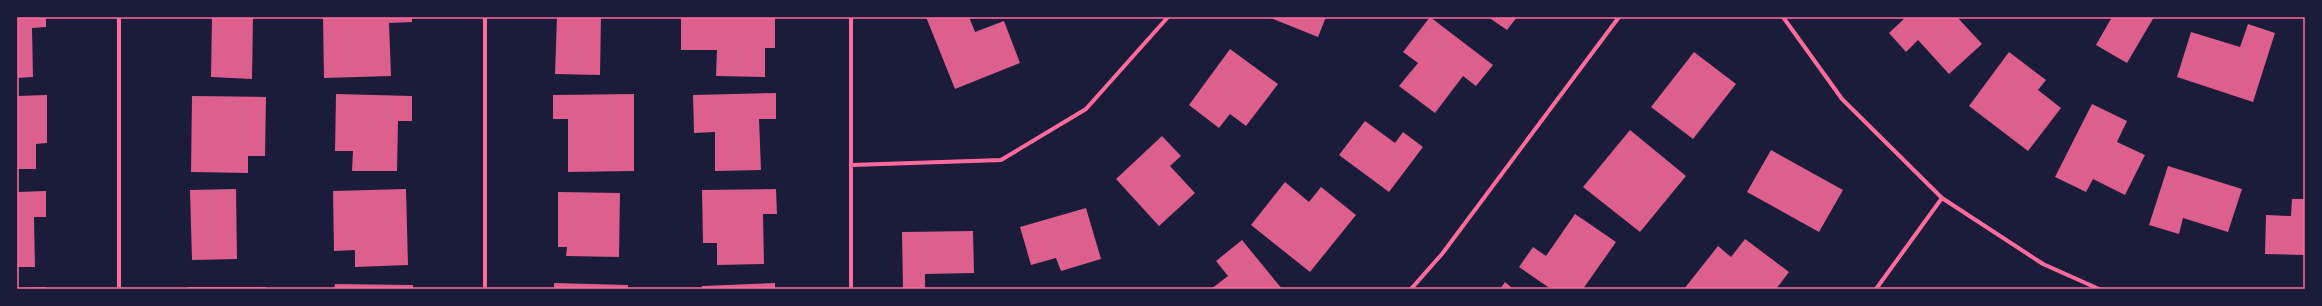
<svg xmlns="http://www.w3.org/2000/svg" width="2322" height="306" font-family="Commissioner,sans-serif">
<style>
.building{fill:#dd5f8e}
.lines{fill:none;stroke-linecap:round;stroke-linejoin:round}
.minor{stroke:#ff6b9d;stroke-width:4}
.neatline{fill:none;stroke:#ff6b9d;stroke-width:1.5}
</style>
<rect width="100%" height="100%" fill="#1b1b3a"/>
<path class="building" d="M17,17H46V27L32,28L33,77L17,78Z
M212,17H253L252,79L211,77Z
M323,17H412V22L389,23L391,76L324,78Z
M557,17H601L600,75L555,74Z
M681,17H775V48H765V77L716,76L717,50H681Z
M926,17H969L975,32L1004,21L1020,63L955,89Z
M1268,17H1326L1318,37Z
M1430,17L1493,65L1476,86L1463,76L1435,113L1399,86L1418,63L1403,52Z
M1488,17H1517L1507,30Z
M1906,17H1957L1982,44L1949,74L1918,40L1906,52L1889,33Z
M2112,17H2154L2127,63L2096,45Z
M2248,24L2275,33L2253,102L2177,77L2191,32L2240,47Z
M1230,49L1278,84L1246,126L1230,114L1219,128L1189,105Z
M1694,52L1736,84L1693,139L1651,107Z
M2009,52L2046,80L2038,90L2061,108L2028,151L1969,106Z
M776,93V119H759L761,170L715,171V132L694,133L693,95Z
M336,94L412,96V121H398L397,171H352L353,151H335Z
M634,94V171L568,172V119H553V95Z
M47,95V143L36,144V169H17V96Z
M192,96L266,97L265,156H248V173L191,172Z
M2092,104L2127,121L2117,142L2145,155L2125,195L2093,179L2086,192L2055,177Z
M1365,121L1395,143L1403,132L1423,147L1389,192L1339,155Z
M1630,130L1686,176L1640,232L1583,187Z
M1162,136L1181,156L1170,166L1195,193L1159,226L1116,179Z
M1771,150L1843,190L1819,232L1747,192Z
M2168,166L2242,189L2228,232L2183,218L2179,234L2149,225Z
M1285,182L1309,202L1321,187L1356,215L1310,272L1251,225Z
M236,189L237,259L192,260L190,190Z
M406,189L408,265L355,267V250L334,251L333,191Z
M776,189L777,214H763L764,264L717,265V243H703L702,190Z
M46,191V217H34L35,267H17V192Z
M558,192L620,193L619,257L566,256L567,247H558Z
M2292,199H2305V255L2265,254L2266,215L2291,216Z
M1086,208L1101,259L1061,271L1056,258L1031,265L1020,227Z
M1575,214L1616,242L1583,289H1551L1519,267L1533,247L1546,256Z
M973,231L974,273L925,274V289H903L902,232Z
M1745,239L1789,272L1776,289H1684L1718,246L1731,257Z
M1242,240L1282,289H1211L1228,276L1216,261Z
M1505,282L1513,289H1500Z
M554,283L628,285V289H554Z
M775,283V289H702V286Z
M335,284L413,285V289H334Z
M46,287V289H17V288Z
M188,287H266V289H188Z"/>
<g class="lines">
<path class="minor" d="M119,17V289
M485,17V289
M1783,17L1842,99L1942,198L2043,264L2099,289
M852,165L1001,160L1086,109L1168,17
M851,289V17
M1411,289L1442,254L1619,17
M1876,289L1942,198"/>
</g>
<rect width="2322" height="306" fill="none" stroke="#1b1b3a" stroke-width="36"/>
<rect x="18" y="18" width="2286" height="270" class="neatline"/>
</svg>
